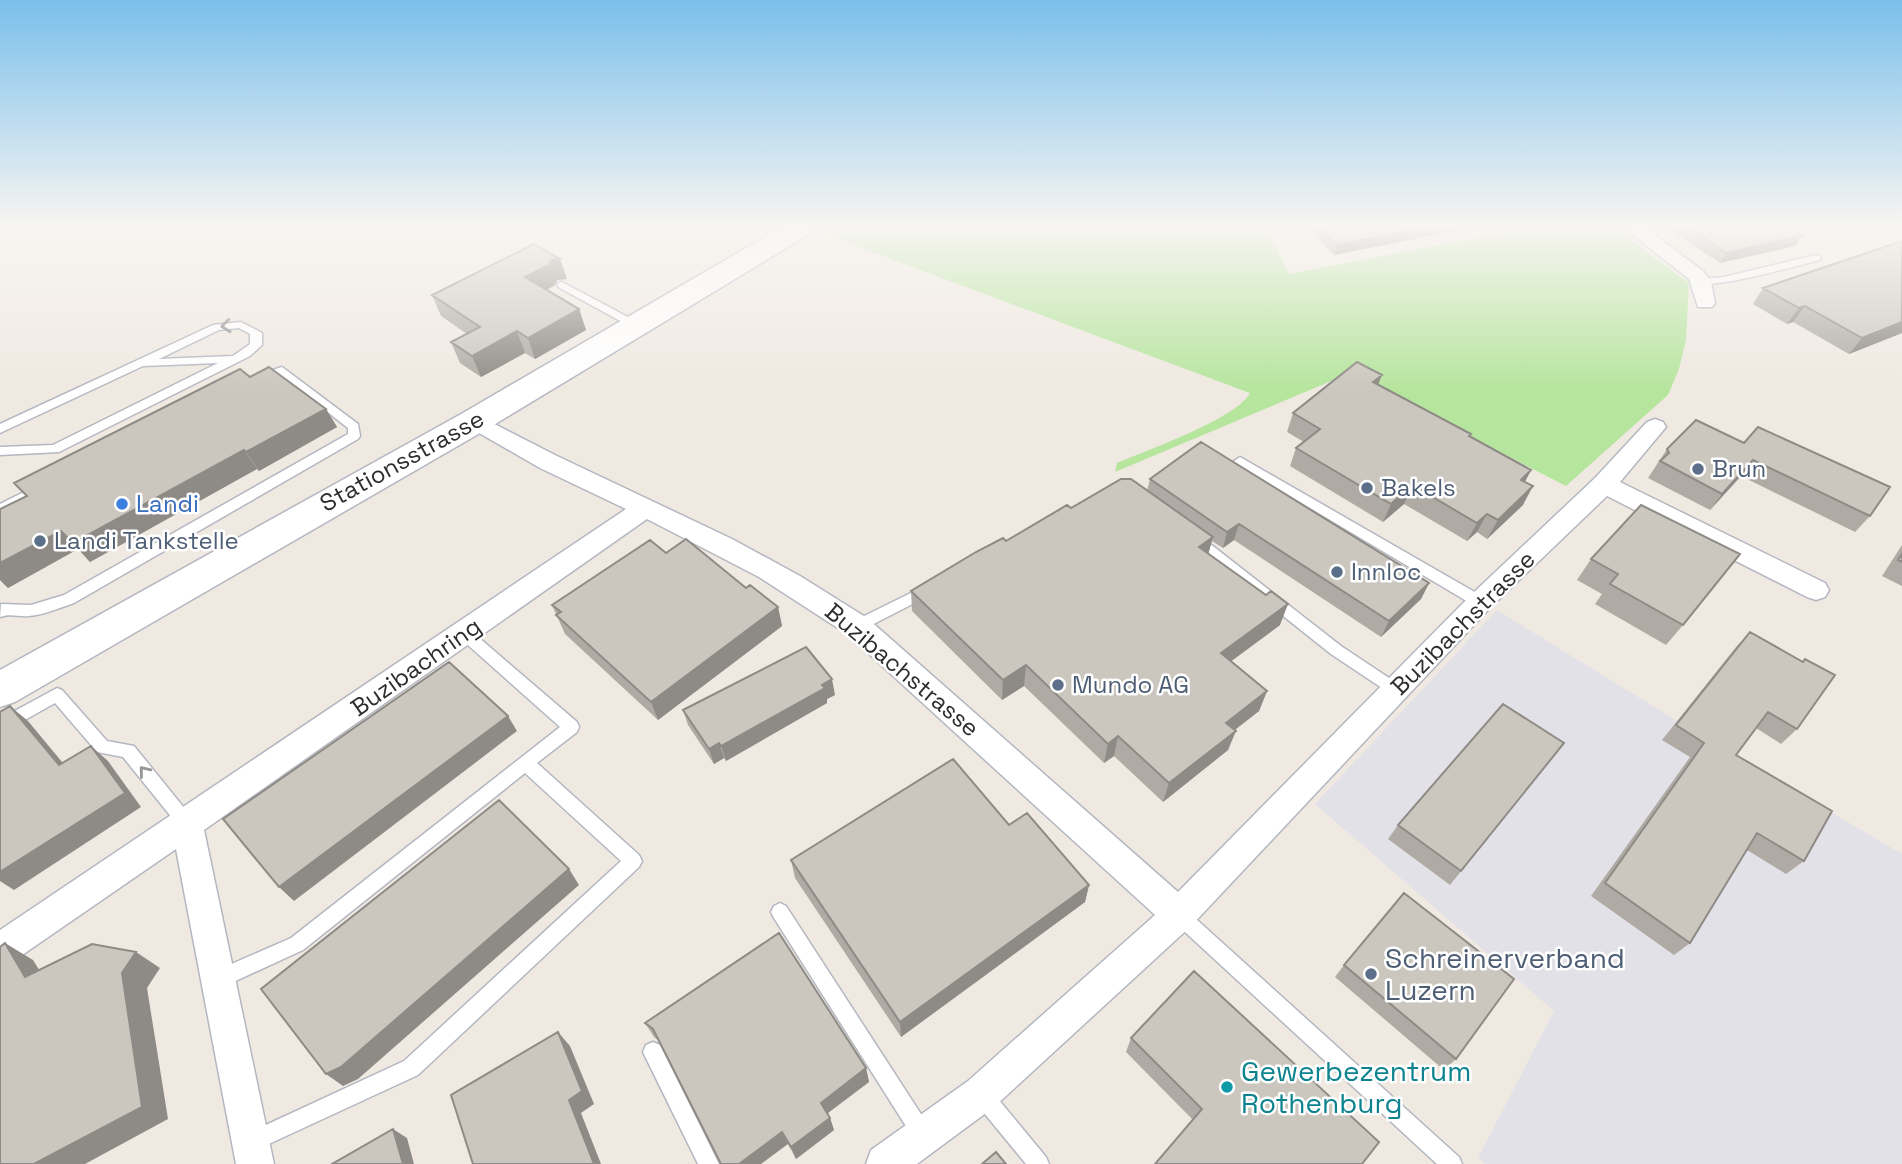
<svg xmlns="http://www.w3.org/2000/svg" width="1902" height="1164" font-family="'Space Grotesk',sans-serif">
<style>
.industrial{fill:#e3e1e8}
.green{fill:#b6e59e}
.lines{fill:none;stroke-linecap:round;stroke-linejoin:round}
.service-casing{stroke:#b4b7c1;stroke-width:3}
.minor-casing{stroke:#b4b7c1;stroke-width:3}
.secondary-casing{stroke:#b4b7c1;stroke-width:3}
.service{fill:#fff;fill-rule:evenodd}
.minor{fill:#fff;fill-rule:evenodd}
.secondary{fill:#fff;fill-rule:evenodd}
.wall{fill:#afaba4}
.shaded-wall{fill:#8e8b86}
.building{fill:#cbc7bf;stroke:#8e8b86;stroke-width:2}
.oneway{stroke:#969696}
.service-dot{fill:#5c6f8a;stroke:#fff;stroke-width:2.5}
.shop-dot{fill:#3f7fe0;stroke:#fff;stroke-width:2.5}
.culture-dot{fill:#0f9aa8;stroke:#fff;stroke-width:2.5}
.labels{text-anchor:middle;stroke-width:5;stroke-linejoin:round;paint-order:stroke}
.street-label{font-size:24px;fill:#2e2e2e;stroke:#fff}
.service-label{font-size:24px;fill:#4e5e75;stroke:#fff;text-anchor:start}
.shop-label{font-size:24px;fill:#366cbe;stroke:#fff;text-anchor:start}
.near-service-label{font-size:28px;fill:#4e5e75;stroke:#fff;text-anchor:start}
.near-culture-label{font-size:28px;fill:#0d838f;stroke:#fff;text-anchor:start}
</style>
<rect width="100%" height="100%" fill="#efe9e1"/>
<path class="industrial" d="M1497,610L1713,743L1902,854V1164H1486L1478,1158L1554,1011L1315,804Z"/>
<path class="green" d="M824,227H1266L1289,274L1533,227H1613L1689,283L1686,340L1679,369L1668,395L1566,486L1348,374L1115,472L1117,463C1147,450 1236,419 1250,393L816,231Z"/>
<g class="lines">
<defs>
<path id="service" d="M1816,255L1820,256V260C1799,265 1710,291 1696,282L1701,279L1724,277Z
M562,282L641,324L643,326L637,329L633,328L558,287V283Z
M241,322L262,333V345L250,356L59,452L0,455V447L53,445L218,363L143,366L0,433V424L213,325ZM239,328L250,334V344L233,356L159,359L219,330Z
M282,367L358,424L360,436L358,439L74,603C59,608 44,615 29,616C18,617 10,613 0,617L1,604L31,605L64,595L348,434V428L280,375L261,382L255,378L257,375Z
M1240,457L1485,598L1487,602L1485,606H1475L1236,464L1234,461Z
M40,484L46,488L45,491L0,515V504Z
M1195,534L1200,536L1341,646L1401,686L1404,690L1401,694L1396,696L1391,694L1331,654L1190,542L1188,539Z
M927,585L932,586L934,590L932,594L862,630H852L850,626L852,622Z
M465,628L470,630L577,722L579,727L577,732L537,763L639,855L642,861L639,867L418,1075L258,1149L251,1152L244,1149L241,1142L244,1135L404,1061L621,861L525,773L303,950L218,989L211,987L209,980L211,973L291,938L560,727L460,638L458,634L460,630Z
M57,688L62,690L107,741L134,746L193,819L195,824L193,829L187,832L181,829L123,757L97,752L55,703L0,734V719Z
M780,903L786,906L930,1128L933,1135L930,1142L923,1145L916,1142L774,918L771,912L774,906Z
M1179,906L1185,909L1459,1157L1462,1164H1437L1173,921L1170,915L1173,909Z
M653,1042L660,1045L719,1164H698L643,1052L646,1045Z
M982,1085L989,1088L1046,1157L1049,1164H1026L975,1102L972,1095L975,1088Z"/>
<path id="minor" d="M1623,227H1644L1703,271L1711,282L1715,303L1712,307H1698L1689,279Z
M475,414L557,456L732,539L800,576L867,618L1178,892L1471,595L1595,478L1647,422L1655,419L1663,422L1666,427L1620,482L1825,583L1829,590L1825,597L1816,600L1807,597L1607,496L1489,609L1191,926L994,1107L917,1164H866L871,1150L968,1081L1155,915L847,634L759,577L647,519L204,830L274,1164H236L176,849L12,962L0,967V930L626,509L540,468L467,426L464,421L467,416Z"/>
<path id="secondary" d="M782,227H815L811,233L487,429L15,702L0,707V670L463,413Z"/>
</defs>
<use href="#service" class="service-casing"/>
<use href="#minor" class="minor-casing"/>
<use href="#secondary" class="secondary-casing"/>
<use href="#service" class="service"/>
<use href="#minor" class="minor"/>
<use href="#secondary" class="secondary"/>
</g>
<path class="wall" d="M1306,227H1474L1334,255Z
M1665,227H1789L1802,235L1795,246L1720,263Z
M560,259L567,279L557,280L555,285L547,290L579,309L586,330L535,359L525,353L481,377L460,363L451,342L467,334L441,316L432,295Z
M1763,288L1902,333L1849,354L1793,322L1787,324L1753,304Z
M250,377L326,409L337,427L259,471L257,469L90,562L78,549L8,588L0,580V509L26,496L14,483Z
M1378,385L1470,437L1531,470L1525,482L1523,505L1487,539L1477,532L1467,541L1404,504L1383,522L1290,466L1296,448L1304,442L1287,432L1293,413Z
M1696,420L1870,516L1855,532L1741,476L1710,510L1648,478L1667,449Z
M1150,479L1429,583L1421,599L1381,637L1234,540L1223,548L1212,541L1208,554L1280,625L1231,661L1267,691L1259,711L1235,730L1228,750L1163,802L1114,756L1104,763L1024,686L1002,700L912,611L911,591L1006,541L1071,508L1147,491Z
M1641,505L1683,625L1666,645L1595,604L1602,594L1577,580L1591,559Z
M1902,545V586L1882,576Z
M666,553L746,588L778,607L782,626L658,720L565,634L552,605Z
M1750,632L1802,662L1805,659L1797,729L1781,744L1756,728L1736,755L1804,861L1786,874L1747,850L1690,943L1674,955L1591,896L1690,757L1662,740L1736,647Z
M835,695L827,699V703L726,761L724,758L714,764L688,725L683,710Z
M1564,743L1450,885L1388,839L1398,825Z
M1009,825L1089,885L1085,902L901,1037L795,878L791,860Z
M1344,965L1456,1059L1444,1070L1335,977Z
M645,1023L866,1068L869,1082L828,1113L830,1118L834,1130L796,1159L788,1144L654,1037Z
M1131,1038L1379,1142L1193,1120L1126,1052Z"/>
<path class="shaded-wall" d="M1427,227H1474L1334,255L1337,245Z
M1802,235L1795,246L1720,263L1726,253Z
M560,259L567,279L557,280L555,285L532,298L525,277L551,260Z
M1805,306L1793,322L1787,324L1799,308Z
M579,309L586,330L535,359L528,338Z
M1902,322V333L1849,354L1862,338Z
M517,331L525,353L481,377L472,356Z
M1382,375L1375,393L1373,382Z
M326,409L337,427L259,471L246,452Z
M244,450L257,469L90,562L73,543Z
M1753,460L1741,476L1710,510L1722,494Z
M1531,470L1521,489V480Z
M1412,485L1404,504L1383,522L1391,504Z
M1533,486L1523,505L1487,539L1498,520Z
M1487,514L1477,532L1467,541L1477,523Z
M1239,524L1234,540L1223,548L1227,532Z
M61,531L78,549L8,588L0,580V563Z
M1213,537L1207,558L1199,547Z
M1429,583L1421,599L1381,637L1389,621Z
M1288,604L1280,625L1214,674L1221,653Z
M778,607L782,626L658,720L651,702Z
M1026,665L1024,686L1002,700L1003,680Z
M832,679L835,695L827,699V703L726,761L721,746Z
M1267,691L1259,711L1219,742L1226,723Z
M10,706L28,721L77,780L59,765Z
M508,716L517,731L294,901L279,887Z
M1236,731L1228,750L1163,802L1169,783Z
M1118,736L1114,756L1104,763L1108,744Z
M719,743L724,758L714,764L709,749Z
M91,746L108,761L141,807L14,890L0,881V872Z
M569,869L579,885L358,1079L343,1086L326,1074Z
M1089,885L1085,902L901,1037L900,1022Z
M5,943L33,960L53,992L25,977Z
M136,952L160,968L147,988L168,1119L85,1164H34L122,973Z
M558,1032L570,1046L594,1104L581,1113L601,1164H594L569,1100Z
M866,1068L869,1082L825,1115L821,1103Z
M830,1118L834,1130L796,1159L791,1147Z
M393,1129L407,1138L414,1164H403Z
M782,1132L788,1144L761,1164H739Z"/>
<path class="building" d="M1319,227H1427L1337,245Z
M1687,227H1789L1802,235L1726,253Z
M1902,241V322L1862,338L1805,306L1799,308L1763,288Z
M534,244L560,259L551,260L549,265L525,277L579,309L528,338L517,331L472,356L451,342L480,327L432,295Z
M1357,362L1382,375L1373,382L1471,434L1469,436L1531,470L1521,480L1533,486L1498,520L1487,514L1477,523L1412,485L1391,504L1296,448L1320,429L1293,413Z
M269,367L326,409L246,452L244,450L73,543L61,531L0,563V509L27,496L14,483L240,369L250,377Z
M1696,420L1744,443L1758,427L1890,487L1870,516L1753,460L1722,494L1660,461L1669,453L1667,449Z
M1201,442L1429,583L1389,621L1239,524L1227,532L1150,479Z
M1121,479H1131L1213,537L1199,547L1266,595L1271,591L1288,604L1221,653L1267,691L1226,723L1236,731L1169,783L1118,736L1108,744L1026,665L1003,680L911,591L976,552L1003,538L1006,541L1067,505L1071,508Z
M1641,505L1740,554L1683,625L1610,584L1618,574L1591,559Z
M686,539L746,588L750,585L778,607L651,702L556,615L561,612L552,605L650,540L666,553Z
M1902,554V562L1898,560Z
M1750,632L1803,662L1805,659L1835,675L1797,729L1768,712L1736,755L1832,811L1804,861L1757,833L1690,943L1605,883L1704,743L1676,725Z
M806,647L832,679L822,685L825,688L721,746L719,743L709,749L683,710Z
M449,662L508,716L279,887L223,819Z
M1503,704L1564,743L1461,871L1398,825Z
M10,706L59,765L91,746L125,793L0,872V712Z
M953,759L1009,825L1027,813L1089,885L900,1022L791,860Z
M499,800L569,869L341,1067L326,1074L261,989Z
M1404,893L1514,979L1456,1059L1344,965Z
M779,933L866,1068L821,1103L830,1118L791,1147L782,1132L739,1164H721L653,1029L645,1023Z
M5,943L25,977L92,944L136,952L122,973L142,1107L34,1164H0V947Z
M1194,971L1379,1142L1362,1164H1155L1202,1109L1131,1038Z
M558,1032L582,1091L569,1100L594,1164H473L451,1095Z
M393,1129L403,1164H332Z
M996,1152L1006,1164H982Z"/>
<defs><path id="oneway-chevron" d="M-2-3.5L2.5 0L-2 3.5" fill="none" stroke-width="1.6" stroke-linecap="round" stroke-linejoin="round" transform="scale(1.75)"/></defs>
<g class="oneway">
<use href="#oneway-chevron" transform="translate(226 326) rotate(174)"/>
<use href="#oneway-chevron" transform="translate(144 771) rotate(-129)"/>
</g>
<linearGradient id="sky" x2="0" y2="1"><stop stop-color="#7abfeb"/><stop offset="0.58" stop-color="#f8f5f2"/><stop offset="1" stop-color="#f8f5f2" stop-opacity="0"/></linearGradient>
<rect width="1902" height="390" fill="url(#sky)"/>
<g class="service-dot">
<circle cx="1698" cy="469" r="7"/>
<circle cx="1367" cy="488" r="7"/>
<circle cx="40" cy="541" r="7"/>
<circle cx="1337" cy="572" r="7"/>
<circle cx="1058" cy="685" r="7"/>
<circle cx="1371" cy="974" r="7"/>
</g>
<circle class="shop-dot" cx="122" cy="504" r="7"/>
<circle class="culture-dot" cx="1227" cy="1087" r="7"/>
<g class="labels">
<g class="street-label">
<text transform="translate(402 461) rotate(-29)" y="8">Stationsstrasse</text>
<text transform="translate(1463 623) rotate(-45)" y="8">Buzibachstrasse</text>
<text transform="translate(416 667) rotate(-35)" y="8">Buzibachring</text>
<text transform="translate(902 670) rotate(40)" y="8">Buzibachstrasse</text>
</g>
<g class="service-label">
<text x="1712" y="477">Brun</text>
<text x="1381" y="496">Bakels</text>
<text x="54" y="549">Landi Tankstelle</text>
<text x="1351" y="580">Innloc</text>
<text x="1072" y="693">Mundo AG</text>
</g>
<g class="shop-label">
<text x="136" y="512">Landi</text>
</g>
<g class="near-service-label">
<text x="1385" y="968">Schreinerverband<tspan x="1385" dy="32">Luzern</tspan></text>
</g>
<g class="near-culture-label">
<text x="1241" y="1081">Gewerbezentrum<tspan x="1241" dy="32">Rothenburg</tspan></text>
</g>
</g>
</svg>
